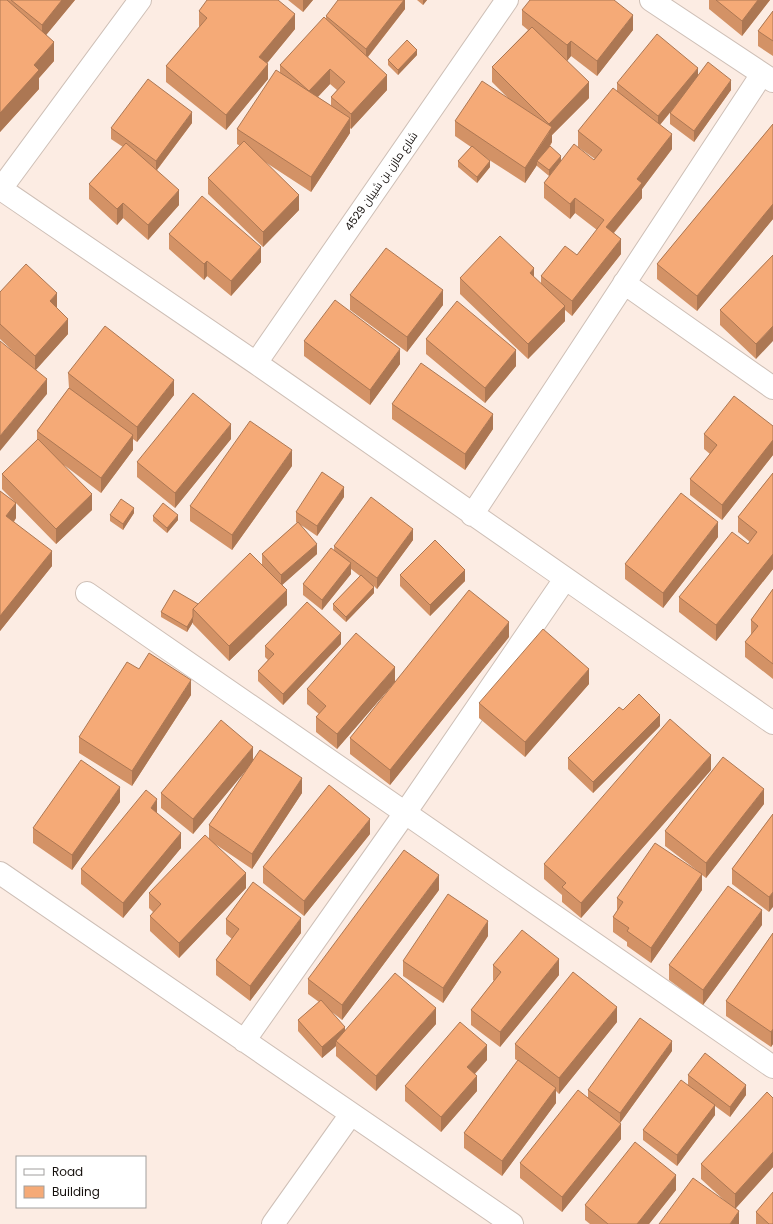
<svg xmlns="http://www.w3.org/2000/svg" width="773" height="1224" font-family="Poppins,Cairo,sans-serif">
	<rect width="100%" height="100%" fill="#fcece3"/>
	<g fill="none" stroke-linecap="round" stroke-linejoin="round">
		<defs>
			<path id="street" d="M651,0L773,81
				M1,189L256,363L773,723
				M0,190L140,0
				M624,283L773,388
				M256,363L507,0
				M472,515L762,74
				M87,593L773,1067
				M0,873L512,1224
				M244,1041L405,813L565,579
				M273,1224L351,1114"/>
		</defs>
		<use href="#street" stroke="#cebfb6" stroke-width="24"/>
		<use href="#street" stroke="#fff" stroke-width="22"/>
	</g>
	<path fill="#d39266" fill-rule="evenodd" d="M0,0H75L46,35L54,61L39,78V89L0,132Z
		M288,0H313L303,12Z
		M405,0V9L368,57L387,90L351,129L350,128V133L311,192L265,162L299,210L263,247L208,194V178L240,146L237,144V129L280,73V65L326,18V16ZM330,84L337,90L331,97V106L318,97Z
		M417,0H427L423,5Z
		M709,0H770L742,36L709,9Z
		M522,10L633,30L597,76L571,56L567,61L589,98L552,135V142L549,148L561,161L594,160L595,159L578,147V131L617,92V83L698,75L731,90L694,142L670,124V113L677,104L660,125L672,149L642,189V198L614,233L621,254L572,316L565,310V321L528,359L460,294V278L534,277L541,284V276L577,255L597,230L575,213L570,219L544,198V183L558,165L549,176L537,166V165L525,183L483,156L490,167L477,183L458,167V161L471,147L455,136V121L508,98L492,82V67L528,30L522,25Z
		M199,11L295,29L267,63L268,79L226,130L166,82V66L200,27L199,26Z
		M773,11V56L758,46V31Z
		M417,55L398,75L388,65V60Z
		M192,123L157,170L179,205L148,240L123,218L117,225L89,199V184L123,147L111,139V128Z
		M773,124V219L697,311L657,279V264Z
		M169,234L261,262L231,296L207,276L204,280L169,249Z
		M773,255L756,359L720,325V310Z
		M0,292L57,308L68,334L35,370L47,394L18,356L0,339Z
		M350,295L443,305L407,352L350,310Z
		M426,339L516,366L485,403L426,354Z
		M304,341L400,364L370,405L304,356Z
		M68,373L174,395L137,442L133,439V450L101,493L64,465L92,510L56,544L16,503V518L14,522L52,566L0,631V491L16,503L2,489V474L37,440V431L69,388Z
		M392,404L493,429L465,470L392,419Z
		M773,426V455L722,520L690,495V479L710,454L704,449V434Z
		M231,439L175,508L137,477V462Z
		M292,466L232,550L190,521V506Z
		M773,473V569L716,641L679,612V597L748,544L750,542L738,532V517Z
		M344,497L317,536L301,525L317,554L282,585L287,605L229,661L193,624V622L187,632L161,617V612L198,604L262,564V554L297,523L296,522V512Z
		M134,513L123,530L110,521V515Z
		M153,516L178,520L167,533L153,521Z
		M718,537L663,608L625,579V564Z
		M413,540L377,589L374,586V593L346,622L333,610V604L360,576L351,569V574L322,610L303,595V584L334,550V546Z
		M400,575L465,581L430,616L400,586Z
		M773,589V679L745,657V642L751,635V620Z
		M509,637L390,785L350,754V738Z
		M341,644L283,705L258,681V671L268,660L265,657V646Z
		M139,669L191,695L132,786L79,753V737Z
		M395,682L337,749L316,732V717L319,714L307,704V689Z
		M589,684L525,757L479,718V703Z
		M660,726L593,793L568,769V758Z
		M253,761L302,793L252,869L215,844L246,888L179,958L150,931V916L153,912L149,908V893L209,839V825L250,765L193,834L161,808V793Z
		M711,770L581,918L562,902V895L544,879V864Z
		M120,802L72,870L33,843V828Z
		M764,804L706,878L702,875V890L651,963L627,946V942L613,932V917L617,911V898L699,872L665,846V831Z
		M157,813L181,848L123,918L81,884V869Z
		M773,814L769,912L732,884V869Z
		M370,834L304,916L263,883V867Z
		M439,890L342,1020L332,1012L345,1030L436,1024L376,1091L336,1056V1046L322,1058L298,1031V1020L319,1002L308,994V979Z
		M226,919L301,933L250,1001L216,975V960L232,939L226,934Z
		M762,925L703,1005L669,980V965Z
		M773,933V1044L771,1047L726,1016V1001Z
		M488,936L443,1003L403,976V961Z
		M493,965L559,975L500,1047L471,1025V1010L494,981L493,980Z
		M617,1022L559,1094L556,1091V1103L502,1176L464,1148V1133L518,1061L515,1059V1044Z
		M672,1051L620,1123L621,1139L562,1212L520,1178V1163L588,1098V1090Z
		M487,1060L475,1074L477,1091L441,1132L405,1101V1086Z
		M688,1075L746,1095L730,1117L715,1106V1115L677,1166L643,1140V1130L688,1085Z
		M701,1164L773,1167L736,1208L739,1224L726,1202L701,1179Z
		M676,1190L649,1224H590L585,1220V1205Z
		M756,1212L773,1224H756Z"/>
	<path fill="#ac7753" d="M62,0H75L42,40V25Z
		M303,0H313L303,12Z
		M404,0H405V9L366,59V49Z
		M423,0H427L423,5Z
		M758,0H770L742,36V21Z
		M295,14V29L259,73V57Z
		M633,15V30L597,76V61Z
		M571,41V56L567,61V45Z
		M54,42V61L39,78V89L0,132V113L34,65Z
		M417,50V55L398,75V70Z
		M268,64V79L226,130V115Z
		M698,68V78L658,127V116Z
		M330,69V84L309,106V91Z
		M387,75V90L351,129V114Z
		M731,80V90L694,142V131Z
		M589,82V98L552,135V142L539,162L537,161V165L525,183V168L549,133V124Z
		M192,112V123L156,171V161Z
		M350,118V133L311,192V177Z
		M672,134V149L642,189V198L606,242V227L637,179Z
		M561,156V161L549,176V170Z
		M490,161V167L477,183V177Z
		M179,190V205L148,240V225Z
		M299,195V210L263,247V232Z
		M575,198V213L570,219V204Z
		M123,203V218L117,225V209Z
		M773,204V219L697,311V296Z
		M621,239V254L572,316V301Z
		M261,247V262L231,296V281Z
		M207,261V276L204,280V264Z
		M534,268V283L530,273Z
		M443,290V305L407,352V337Z
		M57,293V308L50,316V301Z
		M565,306V321L528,359V344Z
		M68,319V334L35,371V356Z
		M773,326V341L756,359V344Z
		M400,349V364L370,405V390Z
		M516,350V366L485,403V388Z
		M47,379V394L0,451V436Z
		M174,380V395L137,442V427Z
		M493,414V429L465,470V454Z
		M231,424V439L175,508V493Z
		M133,435V450L101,493V478Z
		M773,440V455L722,520V505Z
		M292,450V466L232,550V535Z
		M344,487V497L317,536V526Z
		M92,494V510L56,544V529Z
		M16,503V518L6,531V516Z
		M134,508V513L123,530V524Z
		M178,515V520L167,533V528Z
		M718,522V537L663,608V593Z
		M413,529V540L377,589V578Z
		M317,544V554L281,586V575Z
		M52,551V566L0,631V616Z
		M773,554V569L716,641V625Z
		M351,563V574L322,610V600Z
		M465,570V581L430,616V605Z
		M374,587V593L346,622V617Z
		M287,590V605L229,661V646Z
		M193,617V622L187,632V627Z
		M509,622V637L390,785V770Z
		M341,633V644L283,705V694Z
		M395,667V682L337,749V734Z
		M589,669V684L525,757V742Z
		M191,680V695L132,786V771Z
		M660,715V726L593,793V782Z
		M253,747V762L193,834V819Z
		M711,755V770L581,918V903Z
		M302,778V793L252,869V854Z
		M120,787V802L72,870V855Z
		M764,789V804L706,878V863Z
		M157,799V814L151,808Z
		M370,819V834L304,916V901Z
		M181,833V848L123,918V903Z
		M246,873V888L179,958V943Z
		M702,874V890L651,963V948Z
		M439,875V890L342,1020V1005Z
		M773,892V907L769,912V897Z
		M762,910V925L703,1005V990Z
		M301,918V933L250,1001V986Z
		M488,921V936L443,1003V988Z
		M559,959V975L500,1047V1032Z
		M617,1007V1022L559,1094V1078Z
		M436,1008V1024L376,1091V1076Z
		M345,1027V1038L336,1041V1046L322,1058V1047Z
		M773,1029V1044L771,1047V1032Z
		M672,1041V1051L620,1123V1113Z
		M487,1045V1060L467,1082V1067Z
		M477,1076V1091L441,1132V1117Z
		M746,1085V1095L730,1117V1107Z
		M556,1088V1103L502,1176V1161Z
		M715,1105V1115L677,1166V1155Z
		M621,1124V1139L562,1212V1197Z
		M773,1152V1167L735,1209V1194Z
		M676,1175V1190L649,1224H637Z
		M739,1211V1224H730Z"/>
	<path fill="#f5aa77" stroke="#ac7753" d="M0,0H7L54,42L34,65L39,70L0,113Z
		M11,0H62L42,25Z
		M207,0H278L295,14L259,57L268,64L226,115L166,66L207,18L199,11Z
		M338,0H404L366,49L326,16Z
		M530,0H614L633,15L597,61L571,41L567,45L522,10Z
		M716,0H758L742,21Z
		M773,11V41L758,31Z
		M324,17L387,75L351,114L331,97L345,82L330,69L309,91L280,65Z
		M532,27L589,82L549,124L492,67Z
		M657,34L698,68L658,116L617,83Z
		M407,40L417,50L398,70L388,60Z
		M708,62L731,80L694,131L670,113Z
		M276,70L350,118L311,177L237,129Z
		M148,79L192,112L156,161L111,128Z
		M482,81L552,127L525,168L455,121Z
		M613,88L672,134L637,179L642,183L606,227L621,239L572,301L541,276L565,246L577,255L604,220L575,198L570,204L544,183L574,144L594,160L602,150L578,131Z
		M773,124V204L697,296L657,264Z
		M244,141L299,195L263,232L208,178Z
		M126,143L179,190L148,225L123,203L117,209L89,184Z
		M472,146L490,161L477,177L458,161Z
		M550,146L561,156L549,170L537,161Z
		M202,196L261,247L231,281L207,261L204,264L169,234Z
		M500,236L534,268L530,273L565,306L528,344L460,278Z
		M386,248L443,290L407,337L350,295Z
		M773,255V326L756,344L720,310Z
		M26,264L57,293L50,301L68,319L35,356L0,324V292Z
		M335,300L400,349L370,390L304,341Z
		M457,301L516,350L485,388L426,339Z
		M105,326L174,380L137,427L68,373Z
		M0,341L47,379L0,436Z
		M421,363L493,414L465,454L392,404Z
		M69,388L133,435L101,478L37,431Z
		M193,393L231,424L175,493L137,462Z
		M734,396L773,426V440L722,505L690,479L717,445L704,434Z
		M250,421L292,450L232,535L190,506Z
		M38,439L92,494L56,529L2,474Z
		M322,472L344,487L317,526L296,512Z
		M773,473V554L716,625L679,597L732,532L748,544L757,532L738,517Z
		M0,491L16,503L6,516L52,551L0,616Z
		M681,493L718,522L663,593L625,564Z
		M371,497L413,529L377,578L334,546Z
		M121,499L134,508L123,524L110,515Z
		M163,503L178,515L167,528L153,516Z
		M298,522L317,544L281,575L262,554Z
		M435,540L465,570L430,605L400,575Z
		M331,548L351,563L322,600L303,584Z
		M250,553L287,590L229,646L193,609Z
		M361,575L374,587L346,617L333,604Z
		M773,589V664L745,642L758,626L751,620Z
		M174,590L198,604L193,609V617L187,627L161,612Z
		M469,590L509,622L390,770L350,738Z
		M307,602L341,633L283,694L258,671L274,654L265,646Z
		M543,629L589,669L525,742L479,703Z
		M356,633L395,667L337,734L316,717L326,706L307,689Z
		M149,653L191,680L132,771L79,737L127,662L139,669Z
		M639,694L660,715L593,782L568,758L619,707L623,710Z
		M670,719L711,755L581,903L562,887L566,883L544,864Z
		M221,720L253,747L193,819L161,793Z
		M260,750L302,778L252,854L209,825Z
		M723,757L764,789L706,863L665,831Z
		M81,760L120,787L72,855L33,828Z
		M329,785L370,819L304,901L263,867Z
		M146,790L157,799L151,808L181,833L123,903L81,869Z
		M773,814V892L769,897L732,869Z
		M205,835L246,873L179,943L150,916L161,904L149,893Z
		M655,843L702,874L651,948L627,931L629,928L613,917L623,902L617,898Z
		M404,850L439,875L342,1005L308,979Z
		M253,882L301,918L250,986L216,960L239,929L226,919Z
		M728,886L762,910L703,990L669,965Z
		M448,894L488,921L443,988L403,961Z
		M522,930L559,959L500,1032L471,1010L501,972L493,965Z
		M773,933V1029L771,1032L726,1001Z
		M573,972L617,1007L559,1078L515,1044Z
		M395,973L436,1008L376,1076L336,1041Z
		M321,1000L345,1027L322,1047L298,1020Z
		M640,1018L672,1041L620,1113L588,1090Z
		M460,1022L487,1045L467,1067L477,1076L441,1117L405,1086Z
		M705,1053L746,1085L730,1107L688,1075Z
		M518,1060L556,1088L502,1161L464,1133Z
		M681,1080L715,1105L677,1155L643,1130Z
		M578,1090L621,1124L562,1197L520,1163Z
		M767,1092L773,1098V1152L735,1194L701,1164Z
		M635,1142L676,1175L637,1224H608L585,1205Z
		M693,1178L739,1211L730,1224H659Z
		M773,1192V1224H769L756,1212Z"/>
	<g text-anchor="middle" stroke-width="4" stroke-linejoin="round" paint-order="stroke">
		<g font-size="11" fill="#15100d" stroke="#fff">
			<text transform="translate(381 181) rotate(-55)" y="4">شارع مازن بن شيبان 4529</text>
		</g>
	</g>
	<rect x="16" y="1156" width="130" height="52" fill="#ffffff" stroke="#a19f9e"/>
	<rect x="24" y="1169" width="20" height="6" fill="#ffffff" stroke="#a19f9e"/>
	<text x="52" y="1176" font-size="12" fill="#15100d">Road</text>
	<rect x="24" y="1186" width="20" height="12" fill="#f5aa77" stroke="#a19f9e"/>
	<text x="52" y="1196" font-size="12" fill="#15100d">Building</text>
</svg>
